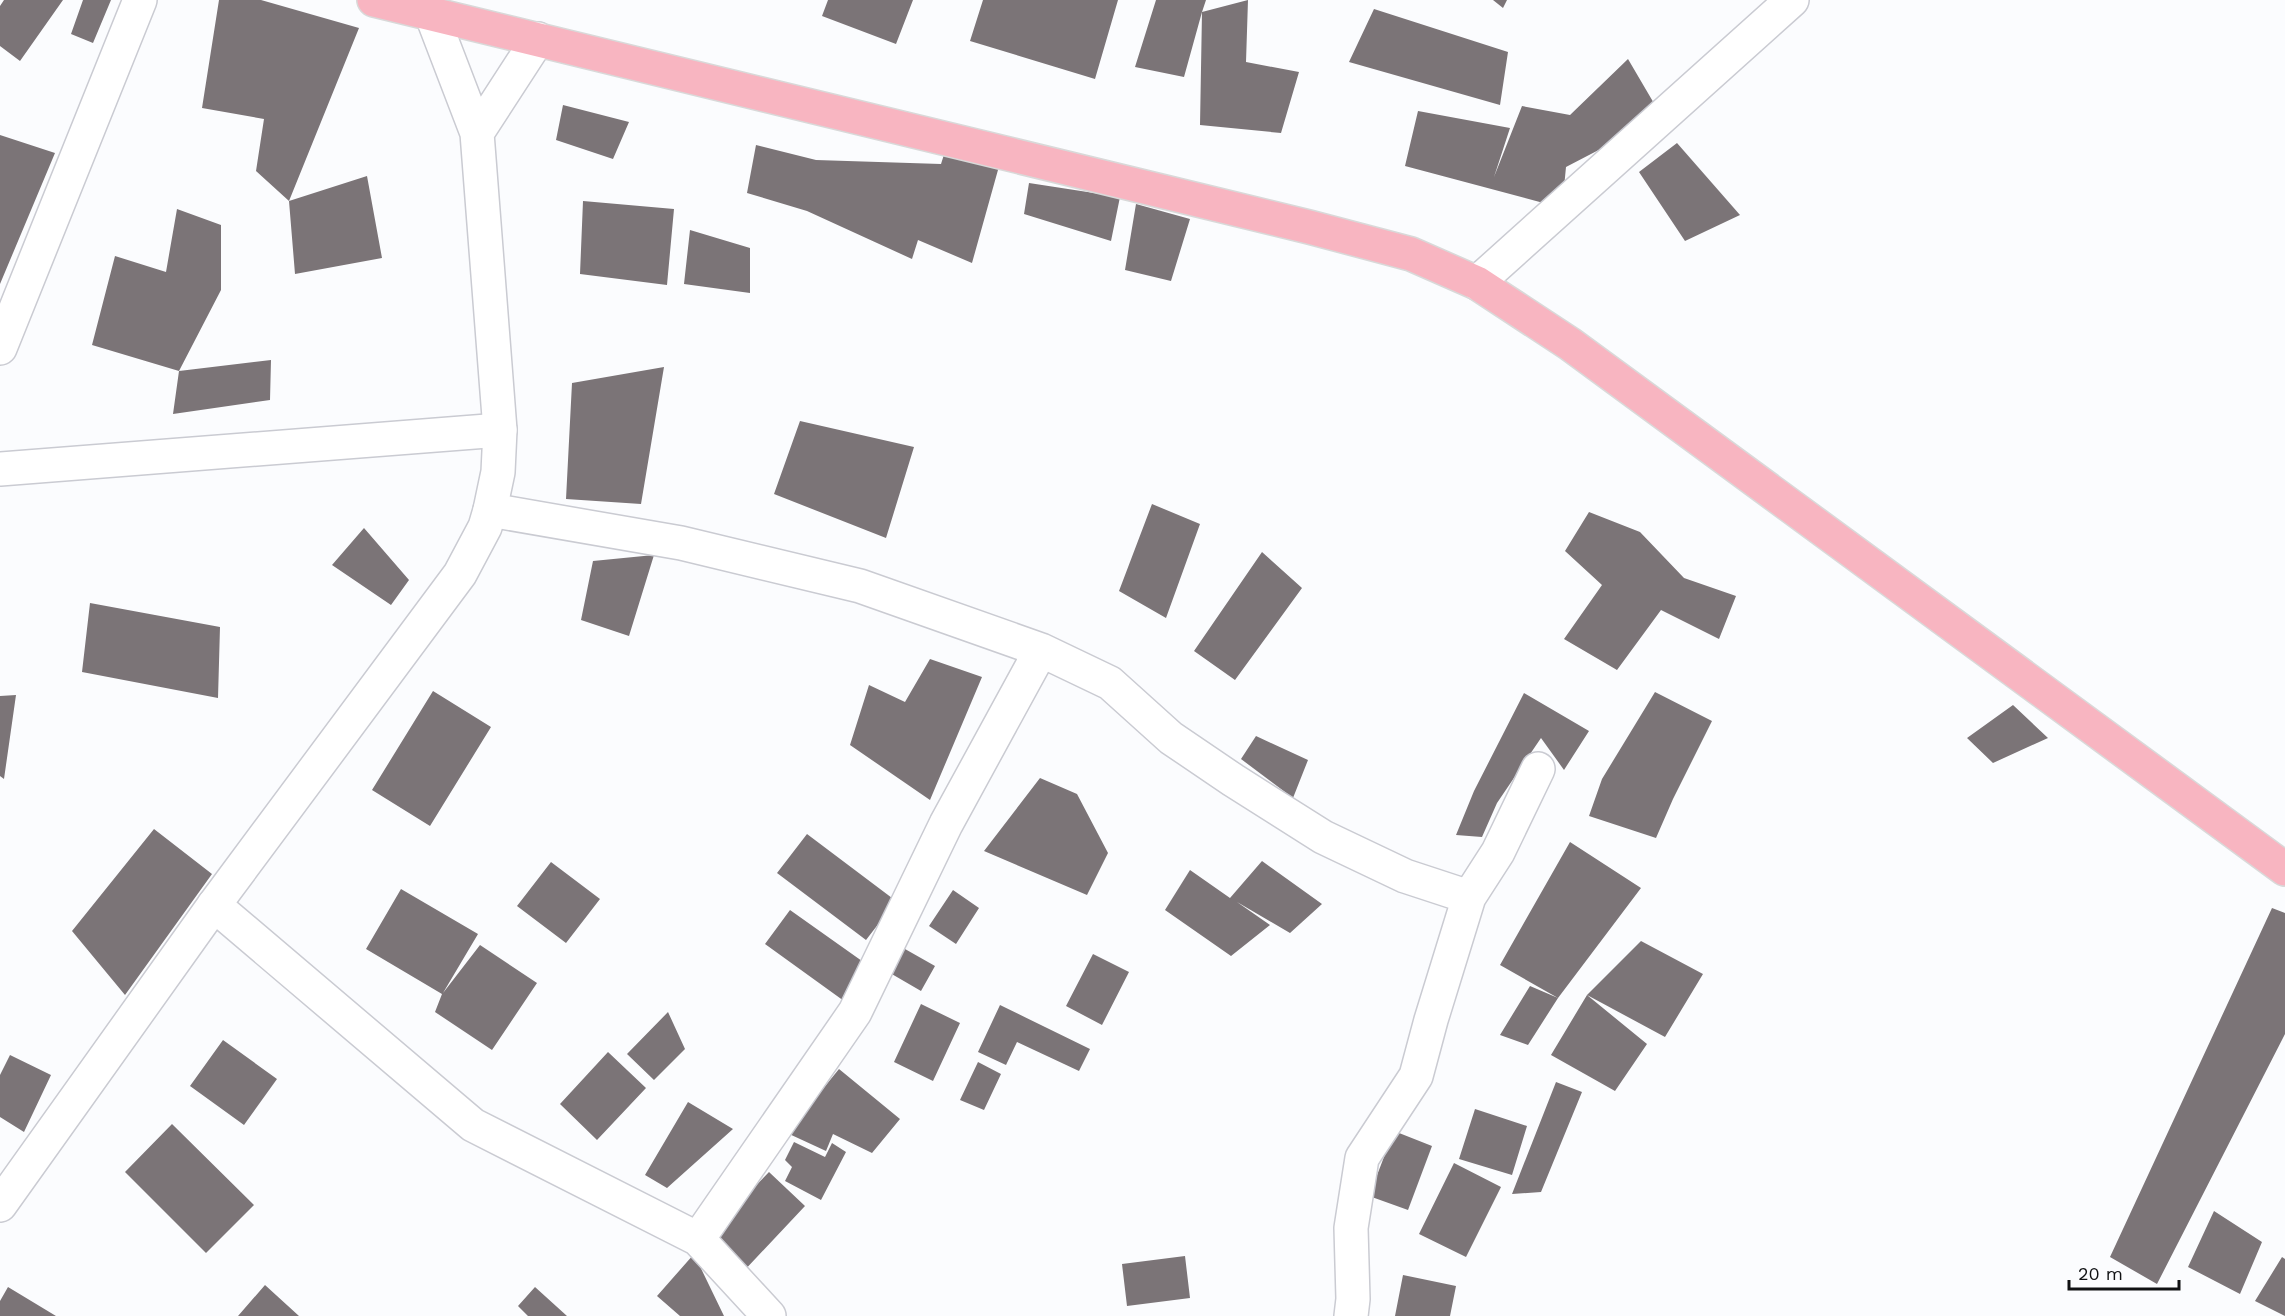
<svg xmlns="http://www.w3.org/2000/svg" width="2285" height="1316" font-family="'Work Sans',sans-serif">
	<rect width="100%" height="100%" fill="#fbfcfe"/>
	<path fill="#7b7477" d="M4,0H63L20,61L0,46V6Z
		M83,0H111L93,43L71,34Z
		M219,0H261L359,28L289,201L256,171L264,119L202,108Z
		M828,0H913L896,44L822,16Z
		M983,0H1118L1095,79L970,41Z
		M1156,0H1206L1202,12L1248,0L1246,62L1299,72L1281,133L1200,125L1202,12L1184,77L1135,67Z
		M1493,0H1507L1503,8Z
		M1374,9L1508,52L1500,105L1349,62Z
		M1628,59L1662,117L1566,167L1562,208L1405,166L1418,111L1510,128L1494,177L1522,106L1570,115Z
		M563,105L629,122L613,159L556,140Z
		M0,135L55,153L0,284Z
		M949,139L1003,152L972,263L918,240L912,259L807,211L747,193L756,145L816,160L941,164Z
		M1677,143L1740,215L1685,241L1639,172Z
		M367,176L382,258L295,274L289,201Z
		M1029,183L1120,197L1111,241L1024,214Z
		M583,201L674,209L667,285L580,274Z
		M1136,204L1190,219L1171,281L1125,270Z
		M177,209L221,225V290L179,371L271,360L270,400L173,414L179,371L92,345L115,256L166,272Z
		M690,230L750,248V293L684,284Z
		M664,367L641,504L566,499L572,383Z
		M800,421L914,447L886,538L774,494Z
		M1152,504L1200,524L1166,618L1119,591Z
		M1589,512L1640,532L1684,578L1736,596L1719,639L1661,610L1617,670L1564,639L1602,585L1565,551Z
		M364,528L409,580L391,605L332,565Z
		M1262,552L1302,588L1235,680L1194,651Z
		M654,555L629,636L581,620L593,561Z
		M90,603L220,627L218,698L82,672Z
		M930,659L982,677L930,800L850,745L869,685L905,702Z
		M433,691L491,727L430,826L372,790Z
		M1655,692L1712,721L1673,799L1656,838L1589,816L1602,779Z
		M1524,693L1589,731L1564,770L1541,738L1497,803L1482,837L1456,835L1474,791Z
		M16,695L4,779L0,776V696Z
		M2013,705L2048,738L1993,763L1967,738Z
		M1256,736L1308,760L1293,798L1241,759Z
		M1040,778L1077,794L1108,853L1087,895L984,851Z
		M154,829L212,874L125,995L72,931Z
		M807,834L896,901L866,940L777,873Z
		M1570,842L1641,888L1558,998L1500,965Z
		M1262,861L1322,904L1290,933L1237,902L1270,925L1231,956L1165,910L1190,870L1230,898Z
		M551,862L600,899L566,943L517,906Z
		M401,889L478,934L443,993L480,945L537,983L492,1050L435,1012L442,994L366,949Z
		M953,890L979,908L956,944L929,926Z
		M2272,908L2285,913V1034L2157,1284L2110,1257Z
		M790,910L869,966L844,1001L765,944Z
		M1641,941L1703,974L1665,1037L1587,995Z
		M905,949L935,966L921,991L890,973Z
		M1093,954L1129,972L1102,1025L1066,1006Z
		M1530,986L1558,998L1528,1045L1500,1035Z
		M1587,995L1647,1044L1615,1091L1551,1055Z
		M921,1004L960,1023L933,1081L894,1062Z
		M1000,1005L1090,1049L1079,1071L1017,1042L1006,1065L978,1052Z
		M668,1012L685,1049L654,1080L627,1054Z
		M223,1040L277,1079L244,1125L190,1086Z
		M608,1052L646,1088L597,1140L560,1104Z
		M10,1055L51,1075L24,1132L0,1117V1075Z
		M978,1062L1001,1074L984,1110L960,1100Z
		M839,1069L900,1119L872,1153L833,1134L826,1151L787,1133Z
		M1556,1082L1582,1092L1541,1192L1512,1194Z
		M688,1102L733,1129L667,1188L645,1175Z
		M1475,1109L1527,1126L1512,1175L1459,1159Z
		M172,1124L254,1205L206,1253L125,1172Z
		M1394,1131L1432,1146L1408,1210L1369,1196Z
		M794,1142L825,1157L832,1143L846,1152L821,1200L785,1181L792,1167L785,1160Z
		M1454,1163L1501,1187L1466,1257L1419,1234Z
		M769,1172L805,1206L741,1274L704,1239Z
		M2214,1211L2262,1242L2240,1294L2188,1267Z
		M694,1254L724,1316H680L657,1296Z
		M1185,1256L1190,1298L1127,1306L1122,1264Z
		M2282,1257L2285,1259V1316L2255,1301Z
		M1403,1275L1456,1286L1450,1316H1395Z
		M265,1285L299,1316H238Z
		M8,1287L56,1316H0V1301Z
		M535,1287L567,1316H528L518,1306Z"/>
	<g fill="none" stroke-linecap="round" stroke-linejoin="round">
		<defs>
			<path id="street" d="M1477,283L1792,0
				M0,348L140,0
				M0,469L500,430
				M490,510L681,543L860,586L1041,650L1110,683L1171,738L1233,780L1323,837L1405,876L1469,897
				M214,905L473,1125L698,1239L769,1316
				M698,1239L855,1012L946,824L1041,650
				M1351,1316L1353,1299L1351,1228L1362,1158L1416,1076L1431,1020L1469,897L1498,852L1538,769"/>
			<path id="secondary" d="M477,133L538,39
				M0,1205L214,905L460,574L485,527L490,510L498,472L500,430L477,133L431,13"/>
			<path id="primary" d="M374,0L1309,227L1411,254L1477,283L1570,344L2285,869"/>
		</defs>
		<use href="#street" stroke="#cacbd2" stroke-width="36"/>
		<use href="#secondary" stroke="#cacbd2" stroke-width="36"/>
		<use href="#primary" stroke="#d9d9d9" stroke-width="36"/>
		<use href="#street" stroke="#fff" stroke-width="33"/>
		<use href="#secondary" stroke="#fff" stroke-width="33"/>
		<use href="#primary" stroke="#f8b5c1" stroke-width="33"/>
	</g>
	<path d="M2069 1280v9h110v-9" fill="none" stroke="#101113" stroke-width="3"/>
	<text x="2078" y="1280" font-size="18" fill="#101113" stroke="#fbfcfe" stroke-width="4.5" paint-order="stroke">20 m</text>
</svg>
